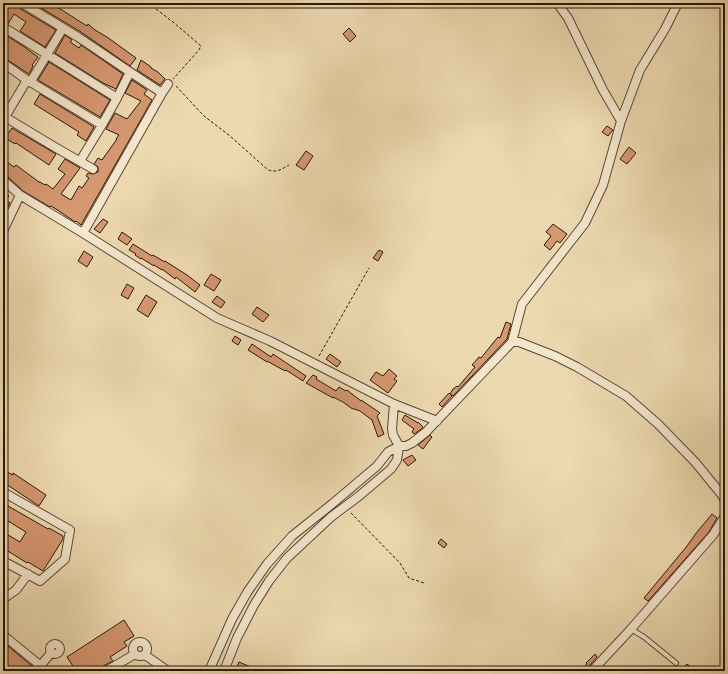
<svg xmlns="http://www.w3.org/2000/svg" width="728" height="674" font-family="'EB Garamond',serif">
	<rect width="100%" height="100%" fill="#edd9b0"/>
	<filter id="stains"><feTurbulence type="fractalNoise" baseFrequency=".005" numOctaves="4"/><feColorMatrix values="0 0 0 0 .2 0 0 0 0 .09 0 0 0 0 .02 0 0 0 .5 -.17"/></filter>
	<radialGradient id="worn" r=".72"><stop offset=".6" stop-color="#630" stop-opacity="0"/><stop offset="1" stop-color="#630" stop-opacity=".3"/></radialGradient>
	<path fill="#d69871" stroke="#291807" d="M3,3H17L19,8L56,30L45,47L20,31L26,22L14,14L8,24L3,21V14L6,9L3,7Z
		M33,3H50L54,6V5L87,26L88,24L95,30L107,37L136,58L130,66L81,32Z
		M349,28L356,36L350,42L343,34Z
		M65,35L72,40L70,42L79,48L81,45L123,74L116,89L103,83L55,53Z
		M7,36L23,46L38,57L32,65L33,66L29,74L6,59L3,58V42Z
		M141,60L151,67V68L158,72L165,79L160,85L137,70Z
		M49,62L110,100L100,117L38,80Z
		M132,80L147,90L144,94L152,100L81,225L76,221L75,222L59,211L51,206L50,207L23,191L7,176L3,175V159L14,167L16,165L39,182H40L45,185L46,184L53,189L65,174L58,169L65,159L80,168L61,194L71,200L79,186L82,188L89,178L86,176L88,173L93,174L98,172V167L94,164L98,158L102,160L117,139H116L119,135L106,129L115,113L127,119L141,101L125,93Z
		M40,94L94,127L86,141L77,135L79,132L34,104Z
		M607,126L613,130L608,136L602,132Z
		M12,128L56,154L49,165L16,143L15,144L5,138Z
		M629,147L636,153L627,164L620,159Z
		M306,151L313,156L304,170L296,165Z
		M3,191L9,196L6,200L10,203L8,207L3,205Z
		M103,219L108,222L100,233L94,229Z
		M553,224L567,234L560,243L557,241L550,250L544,245L551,236L546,232Z
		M122,232L132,239L127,245L118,239Z
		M133,244L152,256L153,255L165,262V261L187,275L200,285L195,292L176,277L175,279L162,269V270L154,265V266L141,258V259L135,255L136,254L129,250Z
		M379,250L383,252L378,261L373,258Z
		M84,251L93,257L87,267L78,261Z
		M211,274L221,280L214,291L204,285Z
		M127,284L134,288L128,299L121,295Z
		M146,295L157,302L148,317L137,310Z
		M217,296L225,302L221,308L212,302Z
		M257,307L269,315L263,322L252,314Z
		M506,322L511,324L507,339L453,396L450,394L453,389L457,386L458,387L475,367L472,365L479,357L481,358L498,337L500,338Z
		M235,336L241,340L238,345L232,341Z
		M252,344L271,357L273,354L306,376L303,381L286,370L285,371L267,361V362L248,350Z
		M330,354L341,362L337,367L326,359Z
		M389,369L397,376L394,379L397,381L388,393L370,380L376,372L383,376Z
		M313,375L317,377L316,379L336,391L339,387L346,391L347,390L361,401V400L370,406L380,413L377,416L384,434L378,437L372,420L360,411L351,408L343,402L333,397V398L306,383Z
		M449,393L452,396L442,407L439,404Z
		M405,415L418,423V422L423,427V428L414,434L412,432L414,429L402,420Z
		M430,435L432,437L423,449L418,445Z
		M412,455L416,460L408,466L403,460Z
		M3,470L13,475V473L46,495L39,506L3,482Z
		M3,503L48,529L49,528L63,536V539L43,571L28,562L27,563L3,548V532L20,542L26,532L3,518Z
		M712,514L717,518L709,532L648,601L644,598L687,546L697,532Z
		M441,539L447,544L444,548L438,543Z
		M124,620L134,636L124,642L127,646L110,657L113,661L103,666L100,671H98L95,666L88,671H76L67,657Z
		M3,642L32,666L28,671H11L3,665Z
		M595,654L597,657L588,667L587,671H580L587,664L586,663Z
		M239,662L260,671H235Z
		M687,664L696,671H681Z"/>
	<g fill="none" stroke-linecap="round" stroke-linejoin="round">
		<defs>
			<path id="lane" d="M631,629L644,637L676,663"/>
			<path id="street" d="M557,3L568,18L603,90L621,121
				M3,27L117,98L130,72L78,37L22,3
				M3,63L27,80L102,125L117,98
				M130,72L162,93
				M27,80L5,117L53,146L93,169
				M31,81L63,28
				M80,161L102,125
				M3,180L20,195L3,231
				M20,195L83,233L217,318L270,341L394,404L437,421
				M3,210L10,216
				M83,233L162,93L168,84
				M512,342H519L555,356L577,367L626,396L658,424L695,462L722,495L725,501
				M3,492L70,530L65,559L40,581L3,561
				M3,599L16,590L28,574
				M3,635L47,671
				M133 649a7 7 0 1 1 14 0a7 7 0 1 1-14 0Z
				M50 649a5 5 0 1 1 10 0a5 5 0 1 1-10 0Z
				M145,655L168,671
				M36,671L51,653
				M106,671L135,654
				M209,671L232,619L248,591L267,564L292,536L332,504L377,466L388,452L399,446H406L412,443L426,432L512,342L522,304L585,223L603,185L621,121L640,70L665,29L678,3
				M224,671L237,638L254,605L269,581L287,558L331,517L359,496L391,469L397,460L399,446L393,435L392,429L394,404
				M592,671L631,629L713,535L725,516"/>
		</defs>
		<use href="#lane" stroke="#5a4831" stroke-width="6"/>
		<use href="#street" stroke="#5a4831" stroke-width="10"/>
		<path stroke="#291807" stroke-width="1" stroke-dasharray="3 2" stroke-linecap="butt" d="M148,3L173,22L201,46L199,50L173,79
			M176,86L204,116L230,136L267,169C275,174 282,169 289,165
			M319,356L369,268
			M351,513L400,563L409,578L424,583"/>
		<use href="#lane" stroke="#f3e6cc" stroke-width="4"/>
		<use href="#street" stroke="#f3e6cc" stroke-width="8"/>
	</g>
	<rect width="728" height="674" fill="none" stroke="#edd9b0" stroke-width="16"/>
	<rect x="4" y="4" width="720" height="666" fill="none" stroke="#291807" stroke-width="2"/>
	<rect x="8" y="8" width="712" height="658" fill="none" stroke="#291807"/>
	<rect width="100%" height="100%" filter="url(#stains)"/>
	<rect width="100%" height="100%" fill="url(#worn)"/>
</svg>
